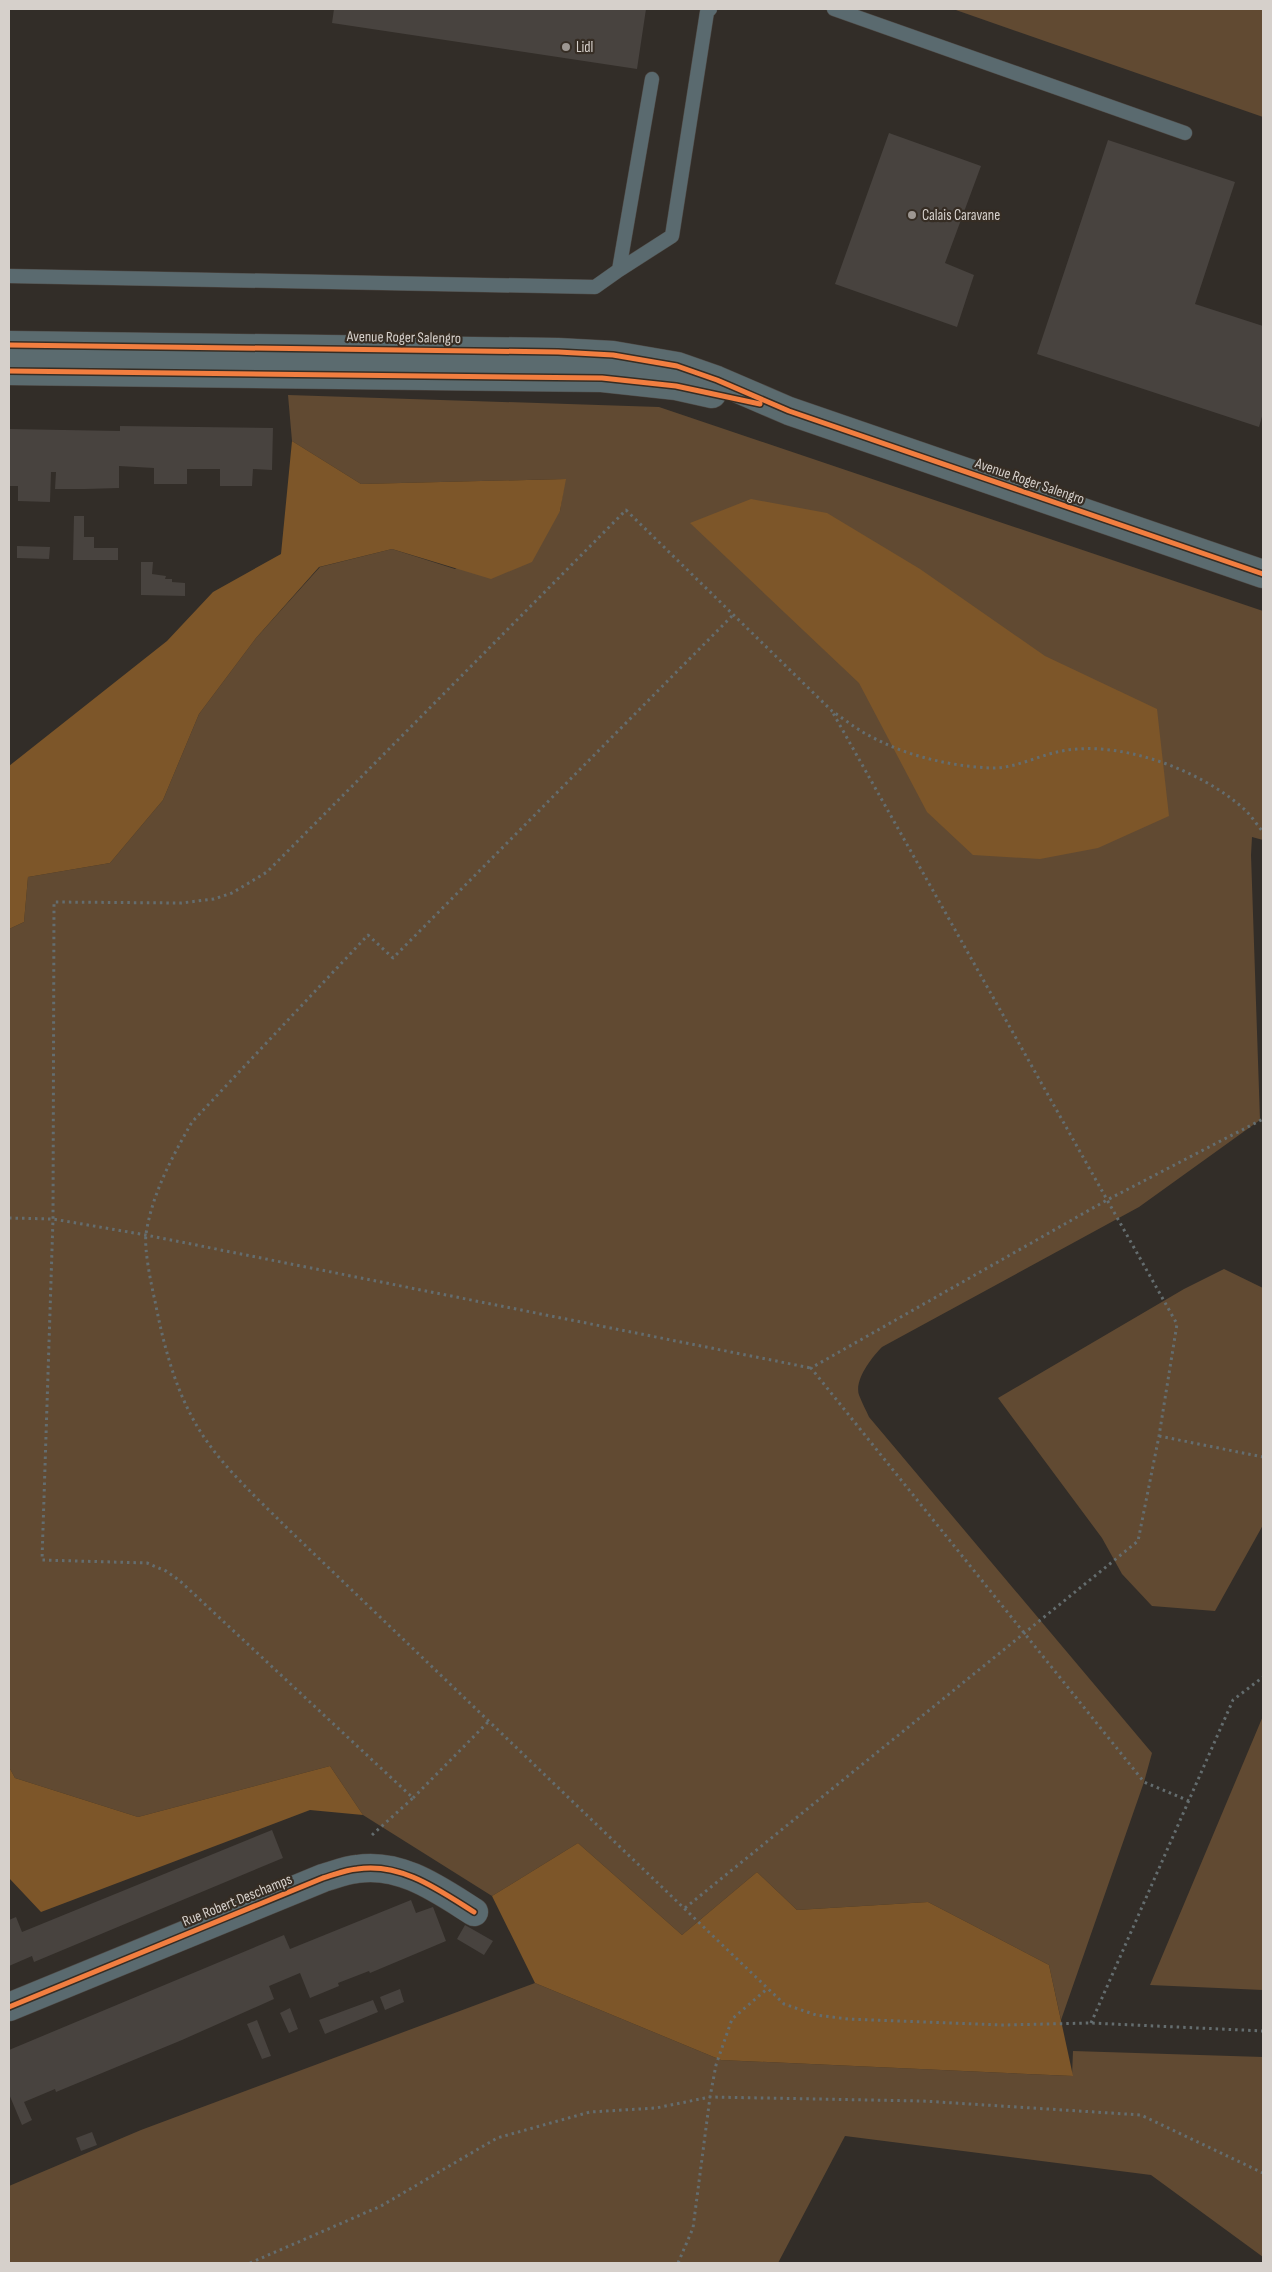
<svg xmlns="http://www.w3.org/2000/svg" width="1272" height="2272" font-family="'Sofia Sans Condensed',sans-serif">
	<rect width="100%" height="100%" fill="#322d28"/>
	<path fill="#614a32" d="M953,9H1263V117Z
		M288,395L659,407L1263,611V840L1252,837L1251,855L1260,1120L1139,1207L882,1347C872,1357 854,1380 859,1395C862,1403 866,1410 869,1417L1152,1753L1144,1782L1061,2020L1049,1965L928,1902L797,1910L757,1872L682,1935L578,1843L492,1896L363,1815L330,1766L138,1817L15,1778L9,1767V929L24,922L28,877L110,863L163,800L199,714L256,638L320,567L392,549L455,569L560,511L565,479L361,484L292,441Z
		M1224,1269L1263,1288V1525L1215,1611L1152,1606L1122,1574L1102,1538L998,1398L1184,1289Z
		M1263,1716V1990L1150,1985Z
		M535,1983L721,2060L1072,2076L1073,2051L1263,2057V2257L1151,2175L845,2136L778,2263H9V2186L141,2130Z"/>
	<path fill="#7d5629" d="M292,441L361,484L566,479L560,511L532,562L491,579L392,549L319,567L256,638L199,714L163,800L110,863L28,877L24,922L9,929V766L167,641L213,592L281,554Z
		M751,499L827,513L920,569L1045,656L1157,709L1169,816L1098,848L1040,859L973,855L927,812L859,683L690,523Z
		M330,1766L363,1815L310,1810L41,1912L9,1878V1767L15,1778L138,1817Z
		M578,1843L682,1935L757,1872L797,1910L928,1902L1049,1965L1073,2076L721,2060L535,1983L492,1896Z"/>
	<path fill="#48433f" d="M334,9H646L637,69L332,23Z
		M889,133L981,166L945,263L974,275L957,327L835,284Z
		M1108,140L1235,182L1195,304L1263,326V413L1259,427L1037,354Z
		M120,426L273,428L272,470L253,469L252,486H220V469H187V484H154V468L119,466V488L85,489H55L56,472H51L50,502L18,501V486H9V429L120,431Z
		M74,516H84V537H94V548H118V560H73Z
		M17,546L50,547L49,559L17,558Z
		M141,562H153L152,574L166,576L165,579H172V582L185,583V596L141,595Z
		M272,1830L283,1858L34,1962L32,1956L9,1966V1920L16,1917L22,1932Z
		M411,1900L416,1913L433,1907L446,1941L370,1973L369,1971L338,1983L339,1986L310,1998L300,1973L269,1986L274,1999L182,2040L56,2092L55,2089L24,2102L32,2120L22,2125L9,2094V2050L284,1935L290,1949Z
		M465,1925L493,1941L484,1955L457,1939Z
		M400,1989L404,2002L385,2010L380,1997Z
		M373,2000L378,2012L325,2034L319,2020Z
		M290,2008L298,2029L289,2033L280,2013Z
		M257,2020L271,2056L262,2059L247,2024Z
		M92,2132L97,2145L81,2151L76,2138Z"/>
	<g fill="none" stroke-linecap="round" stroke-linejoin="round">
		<defs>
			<path id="service" d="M834,9L1185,133
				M619,270L672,236L707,12L710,9
				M9,276L595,287L619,270L652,79"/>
			<path id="minor" d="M9,2007L323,1878C334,1875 345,1870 357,1869C401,1862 439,1890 474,1912"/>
			<path id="secondary" d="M9,345L558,352L613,355L677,366L717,380L789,411L1263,574
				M9,371L602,378L676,386L712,394"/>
		</defs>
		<use href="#service" stroke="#4f4a46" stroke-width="15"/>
		<use href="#minor" stroke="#4f4a46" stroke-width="29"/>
		<use href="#secondary" stroke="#4f4a46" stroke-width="29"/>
		<path stroke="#646d6f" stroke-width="3" stroke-dasharray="2.5 4" stroke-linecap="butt" d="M732,616L393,958L368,935L192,1122C172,1157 152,1194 146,1234C144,1249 151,1284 155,1301C163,1342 173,1382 193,1419C215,1460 252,1493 284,1525L784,2004L816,2015L848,2019L1003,2025L1091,2023L1263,2031
			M9,1218L53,1219L146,1235L811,1368
			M1159,1436L1263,1457
			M413,1798L489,1721
			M1189,1801L1144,1782L811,1368L1107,1200L1263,1119
			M372,1835L413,1798L180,1581L166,1571L147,1563L42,1560L53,1219L54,902L181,903L214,899L232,893L267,872L626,510L832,711C844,719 856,729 870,736C906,756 950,766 990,768C1013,769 1035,757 1057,752C1115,738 1200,769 1244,809C1251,815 1257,825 1263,832
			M685,1908L1138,1541L1159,1436L1177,1324L833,713
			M1091,2023L1233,1700L1263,1677
			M250,2263L381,2206L497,2138L590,2112L656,2108L710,2097L716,2065L732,2019L767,1989
			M678,2263L693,2228L710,2097L923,2101L1141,2115L1263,2173"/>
		<use href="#service" stroke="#5a6a6f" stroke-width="14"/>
		<use href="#minor" stroke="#5a6a6f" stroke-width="28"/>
		<use href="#secondary" stroke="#5b6b6f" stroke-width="28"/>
		<defs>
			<path id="cycleway" d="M9,345L558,352L613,355L677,366L717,380L789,411L1263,574
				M9,371L602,378L676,386L760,404
				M9,2007L323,1878C334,1875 345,1870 357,1869C401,1862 439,1890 474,1912"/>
		</defs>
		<use href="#cycleway" stroke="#362d24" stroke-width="8"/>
		<use href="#cycleway" stroke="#f27e40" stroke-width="5"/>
	</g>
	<g fill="#9d9792" stroke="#362d24" stroke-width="2">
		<circle cx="566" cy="47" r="5"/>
		<circle cx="912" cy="215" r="5"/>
	</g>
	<g text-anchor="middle" stroke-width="4.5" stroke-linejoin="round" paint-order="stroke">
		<g font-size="15" fill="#d6d0cb" stroke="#362d24" text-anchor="start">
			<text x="576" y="52">Lidl</text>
			<text x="922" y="220">Calais Caravane</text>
		</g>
		<g font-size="15" fill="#d6d0cb" stroke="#362d24">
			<text transform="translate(404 337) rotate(1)" y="5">Avenue Roger Salengro</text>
			<text transform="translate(1030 481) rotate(19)" y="5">Avenue Roger Salengro</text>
			<text transform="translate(237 1900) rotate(-22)" y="5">Rue Robert Deschamps</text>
		</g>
	</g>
	<rect width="1272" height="2272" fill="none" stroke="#d6d0cb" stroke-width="20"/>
</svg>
